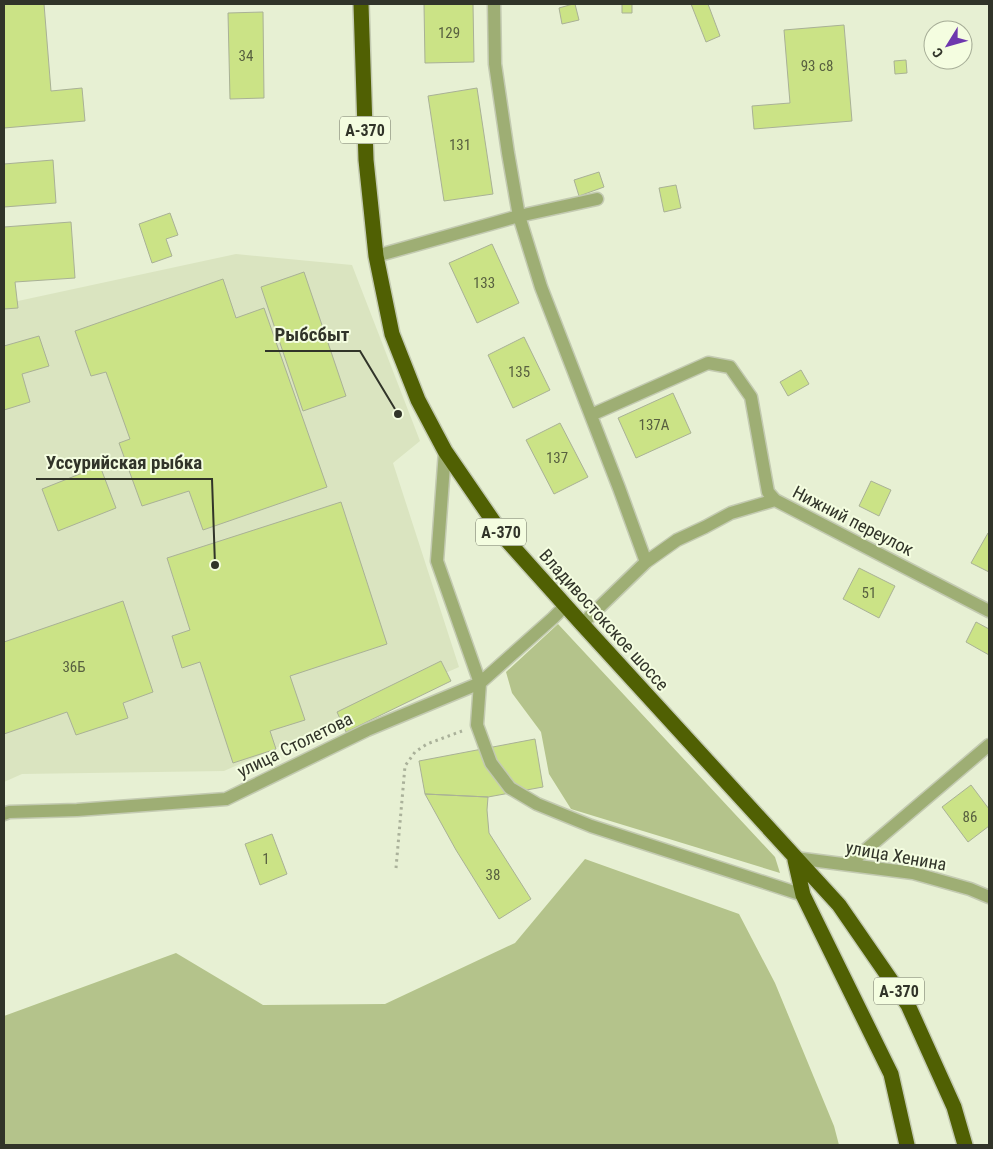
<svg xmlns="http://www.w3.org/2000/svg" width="993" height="1149" font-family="'Roboto Condensed',sans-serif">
	<rect width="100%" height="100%" fill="#e7f0d3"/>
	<path fill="#dae4c0" d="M236,254L352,265L420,441L393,463L459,667L224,771L22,774L4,782V304Z"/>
	<path fill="#b4c38b" d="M558,624L775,857L780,873L571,809L549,774L541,732L512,693L506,672Z
		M585,859L739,914L775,983L834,1126L839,1145H4V1016L176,953L263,1005L385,1004L515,943Z"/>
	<path fill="#cbe386" stroke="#a9b196" d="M4,4H44L51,91L82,88L85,121L4,128Z
		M424,4H473L474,62L425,63Z
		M573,4H575L579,20L562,24L559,8Z
		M622,4H632V13H622Z
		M691,4H708L720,36L706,42Z
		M263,12L264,98L230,99L228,13Z
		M844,25L852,121L754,129L752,106L790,103L784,30Z
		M906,60L907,73L895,74L894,61Z
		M477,88L493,194L444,201L428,96Z
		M53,160L56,203L4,207V164Z
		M599,172L604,187L579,196L574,180Z
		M676,185L681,208L664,212L659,188Z
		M170,213L178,235L166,239L172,256L152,263L139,224Z
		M71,222L75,278L15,282L18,308L4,309V227Z
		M492,244L519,303L477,323L449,263Z
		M304,272L346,396L303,411L261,287Z
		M223,279L236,318L264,308L327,487L203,530L189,491L142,506L119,443L130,439L106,372L91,376L75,331Z
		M39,336L49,366L22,374L30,402L4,410V346Z
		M524,337L550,390L513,408L488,355Z
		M801,370L809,384L788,396L780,382Z
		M673,393L691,433L636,458L618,418Z
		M560,423L588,477L554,494L526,440Z
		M100,466L116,508L58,531L42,489Z
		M871,481L891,490L879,516L859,506Z
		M341,502L387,644L290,676L305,720L270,731L276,749L233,763L200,662L182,668L172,636L190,630L167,558Z
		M988,533H989V572L971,563Z
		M859,568L895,586L879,618L843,599Z
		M123,601L153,692L123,703L128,718L76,735L67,712L4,734V642Z
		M976,622L989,629V655L966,642Z
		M441,661L451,681L346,732L337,712Z
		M535,739L543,787L488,797L425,794L419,761Z
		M971,785L989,809V826L968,842L942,807Z
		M425,794L488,797L487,810L489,833L531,899L499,919L456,850Z
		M272,834L287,874L260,885L245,844Z"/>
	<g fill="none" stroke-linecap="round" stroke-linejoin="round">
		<defs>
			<path id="minor" d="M494,4L495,64L508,153L519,216L541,287L619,488L646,562
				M376,256L519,216L597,199
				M591,415L708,363L730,367L751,397L768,492L775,500L989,611
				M445,451L437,561L480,683L477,725L491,763L510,788L537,804L591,826L803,895
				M582,624L646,562L677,540L705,527L731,513L775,500
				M4,814L9,812L77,810L226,799L367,730L480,683L553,618L565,606
				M795,858L913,873L970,889L989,897
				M849,864L989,745"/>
			<path id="highway" d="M361,4L366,160L376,256L392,334L418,400L445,451L504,537L582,624L839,905L908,1005L954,1107L965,1145
				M795,860L803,895L891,1074L907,1145"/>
		</defs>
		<use href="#minor" stroke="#c3cab1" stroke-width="15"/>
		<use href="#highway" stroke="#c3cab1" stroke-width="18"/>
		<path stroke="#aab19a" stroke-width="3" stroke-dasharray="2.5 4" stroke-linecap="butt" d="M396,868L405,766L415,752L427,744L462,731"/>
		<use href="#minor" stroke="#9eae74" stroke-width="12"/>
		<use href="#highway" stroke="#506003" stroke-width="15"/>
	</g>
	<g text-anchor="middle" stroke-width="4" stroke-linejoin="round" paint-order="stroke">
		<g font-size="15" fill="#586040">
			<text x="449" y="38">129</text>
			<text x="246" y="61">34</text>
			<text x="817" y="71">93 с8</text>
			<text x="460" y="150">131</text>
			<text x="484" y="288">133</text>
			<text x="519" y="377">135</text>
			<text x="654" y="430">137А</text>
			<text x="557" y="463">137</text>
			<text x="869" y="598">51</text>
			<text x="74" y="672">36Б</text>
			<text x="970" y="822">86</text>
			<text x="266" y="864">1</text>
			<text x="493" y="880">38</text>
		</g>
		<g fill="#f4fde0" stroke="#6c7060" stroke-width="1">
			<rect x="340" y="116.5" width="50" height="27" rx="4"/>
			<rect x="476" y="518.5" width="50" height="27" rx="4"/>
			<rect x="874" y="977.5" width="50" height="27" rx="4"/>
		</g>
		<g font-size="16" font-weight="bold" fill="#313429">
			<text x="365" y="136">А-370</text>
			<text x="501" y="538">А-370</text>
			<text x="899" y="997">А-370</text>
		</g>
		<g font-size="18" fill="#313429" stroke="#f4fde0">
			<text transform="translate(853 521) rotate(27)" y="6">Нижний переулок</text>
			<text transform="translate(604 620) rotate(48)" y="6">Владивостокское шоссе</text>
			<text transform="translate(295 745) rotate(-26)" y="6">улица Столетова</text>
			<text transform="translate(896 856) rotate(10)" y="6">улица Хенина</text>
		</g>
	</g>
	<path fill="none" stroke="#313429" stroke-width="2" d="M398 414L360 351H265M215 565L212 479H36"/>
	<g fill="#313429" stroke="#f4fde0" stroke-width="2">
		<circle cx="398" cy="414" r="5"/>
		<circle cx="215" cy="565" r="5"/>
	</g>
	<g font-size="19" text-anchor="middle" font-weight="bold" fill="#313429" stroke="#f4fde0" stroke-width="4" stroke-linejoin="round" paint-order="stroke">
		<text x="312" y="341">Рыбсбыт</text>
		<text x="124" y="469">Уссурийская рыбка</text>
	</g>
	<rect width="993" height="1149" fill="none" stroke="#313429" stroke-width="10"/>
	<g transform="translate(948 45) rotate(233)"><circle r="24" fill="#f4fde0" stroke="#a6ad97"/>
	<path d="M0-4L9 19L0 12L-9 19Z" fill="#6d37ae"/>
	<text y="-8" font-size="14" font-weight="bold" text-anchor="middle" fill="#313429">С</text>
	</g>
</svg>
